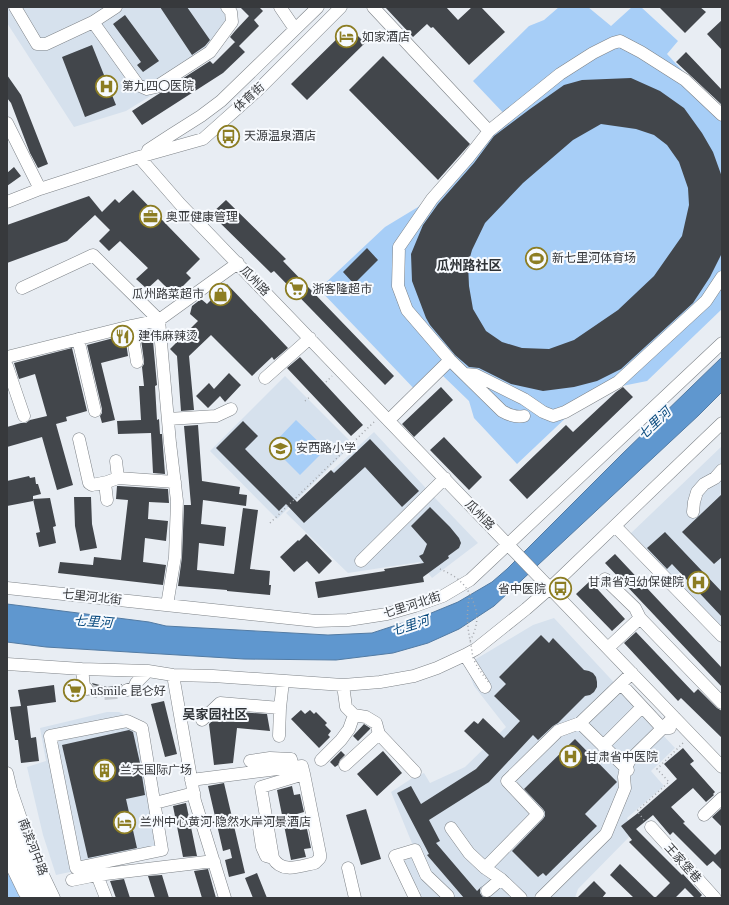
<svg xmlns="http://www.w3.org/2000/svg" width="729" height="905" font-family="'PT Serif','Noto Sans SC',serif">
	<rect width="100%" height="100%" fill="#e8edf3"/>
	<path fill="#d6e1ed" d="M7,7H232L206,62L126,111L74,127L7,23Z
		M285,376L353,444L277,519L210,451Z
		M374,432L435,498L478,543L432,578L420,562L348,573L286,513Z
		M722,446V629L629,535Z
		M554,618L675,748L651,771L664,786L627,818L633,833L578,889L575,898H415L421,892L398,865L416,853L391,792L414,777L424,773L430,783L465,767L506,727L474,686L466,665L533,625Z
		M107,712H119L130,717L138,725L168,851L56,875L43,835L27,767L46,761L40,728Z"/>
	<path fill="#a7cef7" d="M559,7H588L611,26L632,7H641L678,41L667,54L722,113V309L647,381L622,386L589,396L517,464L474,418L469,401L441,374L420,395L319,289L385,227L418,207L509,119L473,81L529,26L544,20Z
		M296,420L326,449L300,475L271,446Z
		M7,862L22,898H7Z"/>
	<path fill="#5f97cf" stroke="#537ba3" d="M722,357V392L699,415L494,606L459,629L428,643L393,653L336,660L244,659L46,647L7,642V604L149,622L166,626L328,635L372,633L424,616L458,602L492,582L507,569L621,455Z"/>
	<path fill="#42464b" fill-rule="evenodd" d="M160,7H187L210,40L205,46L192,55Z
		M240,7H259L263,11L254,20L259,26L239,46L230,37L235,31L249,16Z
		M385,7H446L458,20L472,7H481L505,32L469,65L433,27L431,28L427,24L413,37Z
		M659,7H700L706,12L685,33Z
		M125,15L159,61L143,72L137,65L141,62L113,24Z
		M722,20V50L707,34Z
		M349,27L365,43L307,100L291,84Z
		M235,42L245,52L223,73L142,125L132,111L210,61L213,64Z
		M92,45L116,105L85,117L62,57Z
		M686,52L722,90V105L676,62Z
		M383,56L470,144L438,180L349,90Z
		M7,75L21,95L48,164L38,168L30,153L11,103L7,98Z
		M631,78L660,91L684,108L702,133L713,152L722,177V253L710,277L693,303L621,369L597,381L574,387L543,391L511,384L479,368L469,367L455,355L430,325L426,318L412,281L411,254L423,225L438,204L474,163L494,136L530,109L564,85L582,80ZM601,124L636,129L654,135L667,145L679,162L688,188L689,205L682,236L654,276L618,310L574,340L549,349L522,348L502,342L486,331L473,309L469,286L468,264L472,250L485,223L523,183L573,140Z
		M14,167L21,176L7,186V173Z
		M133,190L200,259L186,273L191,278L174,295L158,279L147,289L136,279L148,268L120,241L109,251L99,241L110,230L95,215L67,241L7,263V225L89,196L102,212L115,199L119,203Z
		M226,200L286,259L283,261L394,376L385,385L274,271L271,273L211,214Z
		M367,248L378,260L354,284L343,272Z
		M227,284L288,348L274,360L272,357L252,376L211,335L189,356L194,410L181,411L177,356L170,349L198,321L190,314L192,306L201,299L207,304Z
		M152,330L157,385L155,386L157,420L159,419L160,434H162L165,474L153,473L151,433L118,434L117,421L141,420L139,386H144L142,367L144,364V361L140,332Z
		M125,335L128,356L101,363L115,420L102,423L100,416L102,413V409L87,345Z
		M72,348L87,411L66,417L67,421L56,424L73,485L57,490L42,437L7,447V427L21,423H26L30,420L47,416L35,374L19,379L14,363Z
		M300,357L363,425L351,436L287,368Z
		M229,373L241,385L225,402L220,396L208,408L196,396L209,383L214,389Z
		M441,387L453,400L414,437L402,424Z
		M623,387L633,397L527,499L509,480L566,425L573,432L616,392Z
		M243,421L258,436L245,449L297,502L331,470L334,473L370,439L419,491L402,507L365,467L304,523L286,504L279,511L216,448Z
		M198,425L202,481L240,487L239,494L247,495L246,506L203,500L201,524L226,527L224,546L199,543L197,570L234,574L243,508L258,510L250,569L270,571L269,585H271L270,595L227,591V590L178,586L182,557L184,505H191L184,426Z
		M444,437L482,477L469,490L430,450Z
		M29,476L30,478L35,477L36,484H38L41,494L33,496V501L7,506V481Z
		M117,486H119L168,489L169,503L149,502L148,519L168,521L166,541L145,538L143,562L166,565L163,585L58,573L60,562L93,565L94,557L121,560L128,500L116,499Z
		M722,494V557L714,564L682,532Z
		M74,497H91L92,524L97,548L80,551L75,526Z
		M50,498L56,526L53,527L56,543L39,547L36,533L40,532L33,499Z
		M430,507L450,527L459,538L461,543L459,548L448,556L449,558L423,577L424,582L318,598L315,582L385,571L384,569L424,563L419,556L423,554L427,544L411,526Z
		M665,532L722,592V617L672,564L667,569L647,548Z
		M306,534L332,561L319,574L307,561L294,572L280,557L298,540L299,541Z
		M615,554L722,668V687L605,563Z
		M590,581L625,619L612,631L576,594Z
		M636,632L694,693L698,689L717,708L722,711V738L681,698L678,701L624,643Z
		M541,635L549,643L553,638L584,670L589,671L593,673L596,677L597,682V687L594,692L590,695L585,696L558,723L553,726L538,740L533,735L489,782L429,820L440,841L436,843L477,891L482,886L480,889V893L482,896L484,898H464L427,855L429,854L397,793L411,786L421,804L476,769L489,755L464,731L474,721L478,724L483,718L504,738L520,721L494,696L506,684L499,677Z
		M69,681H76L77,687L78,691V701L70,702Z
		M92,683L107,687L116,686L122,684L120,689V692L122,695L103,697L92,694L94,691V687Z
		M54,685L56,702L27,706L31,738L36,737L39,761L21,763L18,740H15L10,707L21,706L18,690Z
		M164,701L177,754L165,757L151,704Z
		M301,710L305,714L310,710L314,714L316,712L327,723L325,725L331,731L328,735L330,737L319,748L291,719Z
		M223,711L267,714L270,731L237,728L233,763L214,765L209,724Z
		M364,724L370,728V729L358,741L353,736Z
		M129,730L133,732L140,763L145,795L126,799L137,848L88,858L62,745Z
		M575,739L617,782L585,814L597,826L546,876L543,873L538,877L512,851L543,819L545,816V812L543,809L524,789Z
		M683,748L694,761L690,764L715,792L713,794L714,795L706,802L693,788L671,807L685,822L683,823L715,855L722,848V870L713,861L707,866L673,832L670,835L653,815L636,829L682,875L683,874L702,895L699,898H695L685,888L675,898H655L670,883L629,842L632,840L621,826L638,813L677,779L664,764Z
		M341,751L345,755L340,760L338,765L335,767L330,762Z
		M383,751L402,773L377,796L357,774Z
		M224,783L245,873L229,877L225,860L232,858L230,849L223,851L208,786Z
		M292,786L294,795L300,794L304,812L297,814L300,830L307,829L311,848L304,849L306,857L291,860L277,790Z
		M186,803L197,856L183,857L173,806Z
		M722,808V827L712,817Z
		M366,809L381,859L361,865L346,815Z
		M620,864L655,898H634L610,875Z
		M208,869L216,898H202L194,871Z
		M257,873L267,898H253L245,878Z
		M162,875L169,898H155L148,876Z
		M124,879L130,898H116L110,881Z
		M594,881L606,893L602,898H577Z"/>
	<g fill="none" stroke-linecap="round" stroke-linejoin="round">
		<path stroke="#c5c9ce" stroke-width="12" stroke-dasharray="12 6" stroke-linecap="butt" d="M87,689L103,694L116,693L127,690"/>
		<defs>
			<path id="minor" d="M15,7L37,44H46L93,22L116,7
				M280,7L295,29
				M373,7L489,131
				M93,22L138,85L147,89L156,87L210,52L232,22L231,12L227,7
				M7,123L40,189
				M148,150L171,135L201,116L221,101L318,7
				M139,157L180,204L722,767
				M7,202L40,189L139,157L203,139L258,90L341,7
				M22,288L93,255L159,320L170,443L177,501L175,557L167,605
				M131,326L137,362
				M78,339L95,411
				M7,357L131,326L159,320L238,263
				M7,366L24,416
				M465,374L476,375L524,399L543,412L553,416L565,412L618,382L706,301L722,277
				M265,378L310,338
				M524,416C516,418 509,415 502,411L450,360L407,310L398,286L399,247L432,199L468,158L489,131L560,74L593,53L613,43L620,41L641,52L685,80L722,115
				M168,419L216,416L231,409
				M389,420L450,360
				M79,439L89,483L92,485L107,482L118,478L175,482
				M116,461L118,478
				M105,483L107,500
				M693,512L694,502L697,492L704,484L715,478L722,470
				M615,526L722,636
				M361,561L445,478
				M605,579L635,608L640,618
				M7,588L316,621L348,620L387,614L415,606L443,596L470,580L722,343
				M608,648L640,618L722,703
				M465,655L485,687
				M7,664L82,669L148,671L173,675L213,676L343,685L380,682L414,676L437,668L465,655L476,649L526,609L550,588L722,423
				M82,669L84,686L87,689
				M173,675L195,801L225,898
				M621,684L662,728H670
				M343,685L346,707L354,715L366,717L376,723L379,734L415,772
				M127,690L134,688L136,683L148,671
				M202,720L220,703L280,708L283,681
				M127,721L142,728L162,850L76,868L50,736Z
				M580,723L628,770
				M279,736L280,708
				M603,746L642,707
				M321,760L341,740L349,729L354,715
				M250,761L270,758L291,759L293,767
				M345,765L379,734
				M7,773L11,790L33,854L54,898
				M191,780L302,766L304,774L320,854V858L315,863C300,866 282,874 273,858L261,787L304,774
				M155,803L194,793
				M704,815L722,798
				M258,821L262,847L266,856L273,858
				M651,827L715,898
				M451,828L469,853L485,868L501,879L521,898
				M348,868L355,898
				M485,868L538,814L507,781L558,731L580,723L632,673
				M97,875L106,898
				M72,880L97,875L214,861
				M487,891L501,879
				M415,898L395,856L415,850L426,875L448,896
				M541,898L606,834L625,788L624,777L626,767L630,760L674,717"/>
			<path id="highway" d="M7,806L13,829L26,860L44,898
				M7,846L10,856L27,891"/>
		</defs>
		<use href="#minor" stroke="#7e8388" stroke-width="13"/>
		<use href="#highway" stroke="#7e8388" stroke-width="19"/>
		<path stroke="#a2a5aa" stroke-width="1.5" stroke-dasharray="1 3" stroke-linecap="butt" d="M326,382L332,376
			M305,401L311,396
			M270,523L375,421
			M644,820L637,811L669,782L657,769L684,742"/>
		<use href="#minor" stroke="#fff" stroke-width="12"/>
		<use href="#highway" stroke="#fff" stroke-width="18"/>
		<path stroke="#a2a5aa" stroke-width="1.5" stroke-dasharray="1 3" stroke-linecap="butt" d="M440,569C447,572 455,576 461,582C469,589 476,606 477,616C477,625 474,634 470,641
			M470,594C466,613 467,626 471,645C472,650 472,655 474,660C478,669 484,676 490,684"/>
	</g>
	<defs>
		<symbol id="hotel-ring" viewBox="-11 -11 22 22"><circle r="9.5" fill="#f7fafe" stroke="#8c7d23" stroke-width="1.5"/><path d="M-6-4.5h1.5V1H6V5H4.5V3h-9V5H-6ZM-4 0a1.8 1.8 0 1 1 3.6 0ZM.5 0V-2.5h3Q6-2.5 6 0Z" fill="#8c7d23"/></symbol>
		<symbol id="hospital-ring" viewBox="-11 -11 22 22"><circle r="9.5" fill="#f7fafe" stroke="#8c7d23" stroke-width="1.5"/><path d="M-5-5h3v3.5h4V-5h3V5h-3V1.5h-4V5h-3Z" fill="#8c7d23"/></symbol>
		<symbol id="bus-ring" viewBox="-11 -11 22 22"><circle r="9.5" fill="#f7fafe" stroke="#8c7d23" stroke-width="1.5"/><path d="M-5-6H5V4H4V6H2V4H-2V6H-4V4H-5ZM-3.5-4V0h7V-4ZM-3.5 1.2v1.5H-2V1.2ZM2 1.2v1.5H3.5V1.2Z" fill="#8c7d23"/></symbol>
		<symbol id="office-ring" viewBox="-11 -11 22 22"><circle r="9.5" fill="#f7fafe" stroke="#8c7d23" stroke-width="1.5"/><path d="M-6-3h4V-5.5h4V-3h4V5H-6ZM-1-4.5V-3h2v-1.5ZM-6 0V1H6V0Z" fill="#8c7d23"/></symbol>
		<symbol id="stadium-ring" viewBox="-11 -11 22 22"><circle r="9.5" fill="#f7fafe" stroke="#8c7d23" stroke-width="1.5"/><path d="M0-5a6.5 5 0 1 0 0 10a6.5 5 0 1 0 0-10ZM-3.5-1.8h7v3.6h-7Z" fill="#8c7d23"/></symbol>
		<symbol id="supermarket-ring" viewBox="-11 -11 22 22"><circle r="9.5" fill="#f7fafe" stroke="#8c7d23" stroke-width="1.5"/><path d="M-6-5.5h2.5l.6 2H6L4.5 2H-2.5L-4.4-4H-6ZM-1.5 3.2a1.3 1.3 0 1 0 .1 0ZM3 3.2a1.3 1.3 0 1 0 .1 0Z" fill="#8c7d23"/></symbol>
		<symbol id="shop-ring" viewBox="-11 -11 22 22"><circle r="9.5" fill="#f7fafe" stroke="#8c7d23" stroke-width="1.5"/><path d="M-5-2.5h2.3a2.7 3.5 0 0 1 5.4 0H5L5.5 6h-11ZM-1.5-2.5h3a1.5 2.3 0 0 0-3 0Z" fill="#8c7d23"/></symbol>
		<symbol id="restaurant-ring" viewBox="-11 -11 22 22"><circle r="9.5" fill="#f7fafe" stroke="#8c7d23" stroke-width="1.5"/><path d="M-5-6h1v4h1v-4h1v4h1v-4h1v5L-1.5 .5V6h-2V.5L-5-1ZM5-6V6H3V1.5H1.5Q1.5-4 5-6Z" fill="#8c7d23"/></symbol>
		<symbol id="school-ring" viewBox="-11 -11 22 22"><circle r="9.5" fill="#f7fafe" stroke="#8c7d23" stroke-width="1.5"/><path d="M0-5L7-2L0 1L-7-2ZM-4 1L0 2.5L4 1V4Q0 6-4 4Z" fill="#8c7d23"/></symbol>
		<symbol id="building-ring" viewBox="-11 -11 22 22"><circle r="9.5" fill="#f7fafe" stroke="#8c7d23" stroke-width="1.5"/><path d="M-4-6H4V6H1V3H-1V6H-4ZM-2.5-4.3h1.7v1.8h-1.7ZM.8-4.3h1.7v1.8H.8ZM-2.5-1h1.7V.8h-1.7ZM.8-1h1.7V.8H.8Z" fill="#8c7d23"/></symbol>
	</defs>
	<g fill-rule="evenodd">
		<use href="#hotel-ring" x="334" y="24" width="25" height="25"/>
		<use href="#hospital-ring" x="94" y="74" width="25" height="25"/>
		<use href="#bus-ring" x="216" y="124" width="25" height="25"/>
		<use href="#office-ring" x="138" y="204" width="25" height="25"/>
		<use href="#stadium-ring" x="524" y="246" width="25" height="25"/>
		<use href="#supermarket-ring" x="284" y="276" width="25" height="25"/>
		<use href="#shop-ring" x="208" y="282" width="25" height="25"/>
		<use href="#restaurant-ring" x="110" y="324" width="25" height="25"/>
		<use href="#school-ring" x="268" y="436" width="25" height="25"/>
		<use href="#hospital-ring" x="686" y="570" width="25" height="25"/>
		<use href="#bus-ring" x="548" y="576" width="25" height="25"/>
		<use href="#supermarket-ring" x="62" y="678" width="25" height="25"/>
		<use href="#hospital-ring" x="558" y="744" width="25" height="25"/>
		<use href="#building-ring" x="92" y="758" width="25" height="25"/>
		<use href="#hotel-ring" x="112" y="810" width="25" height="25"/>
	</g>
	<g text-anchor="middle" stroke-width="4" stroke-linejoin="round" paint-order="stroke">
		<g font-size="12" fill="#37393c" stroke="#f7fafe" text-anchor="start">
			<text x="362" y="41">如家酒店</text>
			<text x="122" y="90">第九四〇医院</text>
			<text x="244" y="140">天源温泉酒店</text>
			<text x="166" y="221">奥亚健康管理</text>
			<text x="552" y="262">新七里河体育场</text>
			<text x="312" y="293">浙客隆超市</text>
			<text x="204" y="298" text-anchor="end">瓜州路菜超市</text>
			<text x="138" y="340">建伟麻辣烫</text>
			<text x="296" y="452">安西路小学</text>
			<text x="684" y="586" text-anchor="end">甘肃省妇幼保健院</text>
			<text x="546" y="593" text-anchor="end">省中医院</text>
			<text x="90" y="695">uSmile 昆仑好</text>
			<text x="586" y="761">甘肃省中医院</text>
			<text x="120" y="774">兰天国际广场</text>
			<text x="140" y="826">兰州中心黄河·隐然水岸河景酒店</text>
		</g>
		<g font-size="12" fill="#37393c" stroke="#f7fafe">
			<text transform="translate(249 97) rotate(-42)" y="4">体育街</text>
			<text transform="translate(255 281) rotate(46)" y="4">瓜州路</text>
			<text transform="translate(480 515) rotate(46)" y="4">瓜州路</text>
			<text transform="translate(92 597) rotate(6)" y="4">七里河北街</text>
			<text transform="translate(412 605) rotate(-18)" y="4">七里河北街</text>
			<text transform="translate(33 847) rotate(69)" y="4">南滨河中路</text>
			<text transform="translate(683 863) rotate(48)" y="4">王家堡巷</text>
		</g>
		<g font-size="13" font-weight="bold" fill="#2e3236" stroke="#f7fafe">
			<text x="469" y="270">瓜州路社区</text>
			<text x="215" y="719">吴家园社区</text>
		</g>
		<g font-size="13" font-style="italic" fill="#094a7e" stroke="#f7fafe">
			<text transform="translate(654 423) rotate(-44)" y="5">七里河</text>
			<text transform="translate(93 621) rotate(4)" y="5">七里河</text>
			<text transform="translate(410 625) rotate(-18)" y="5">七里河</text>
		</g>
	</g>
	<rect width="729" height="905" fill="none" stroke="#37393c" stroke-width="16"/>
</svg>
